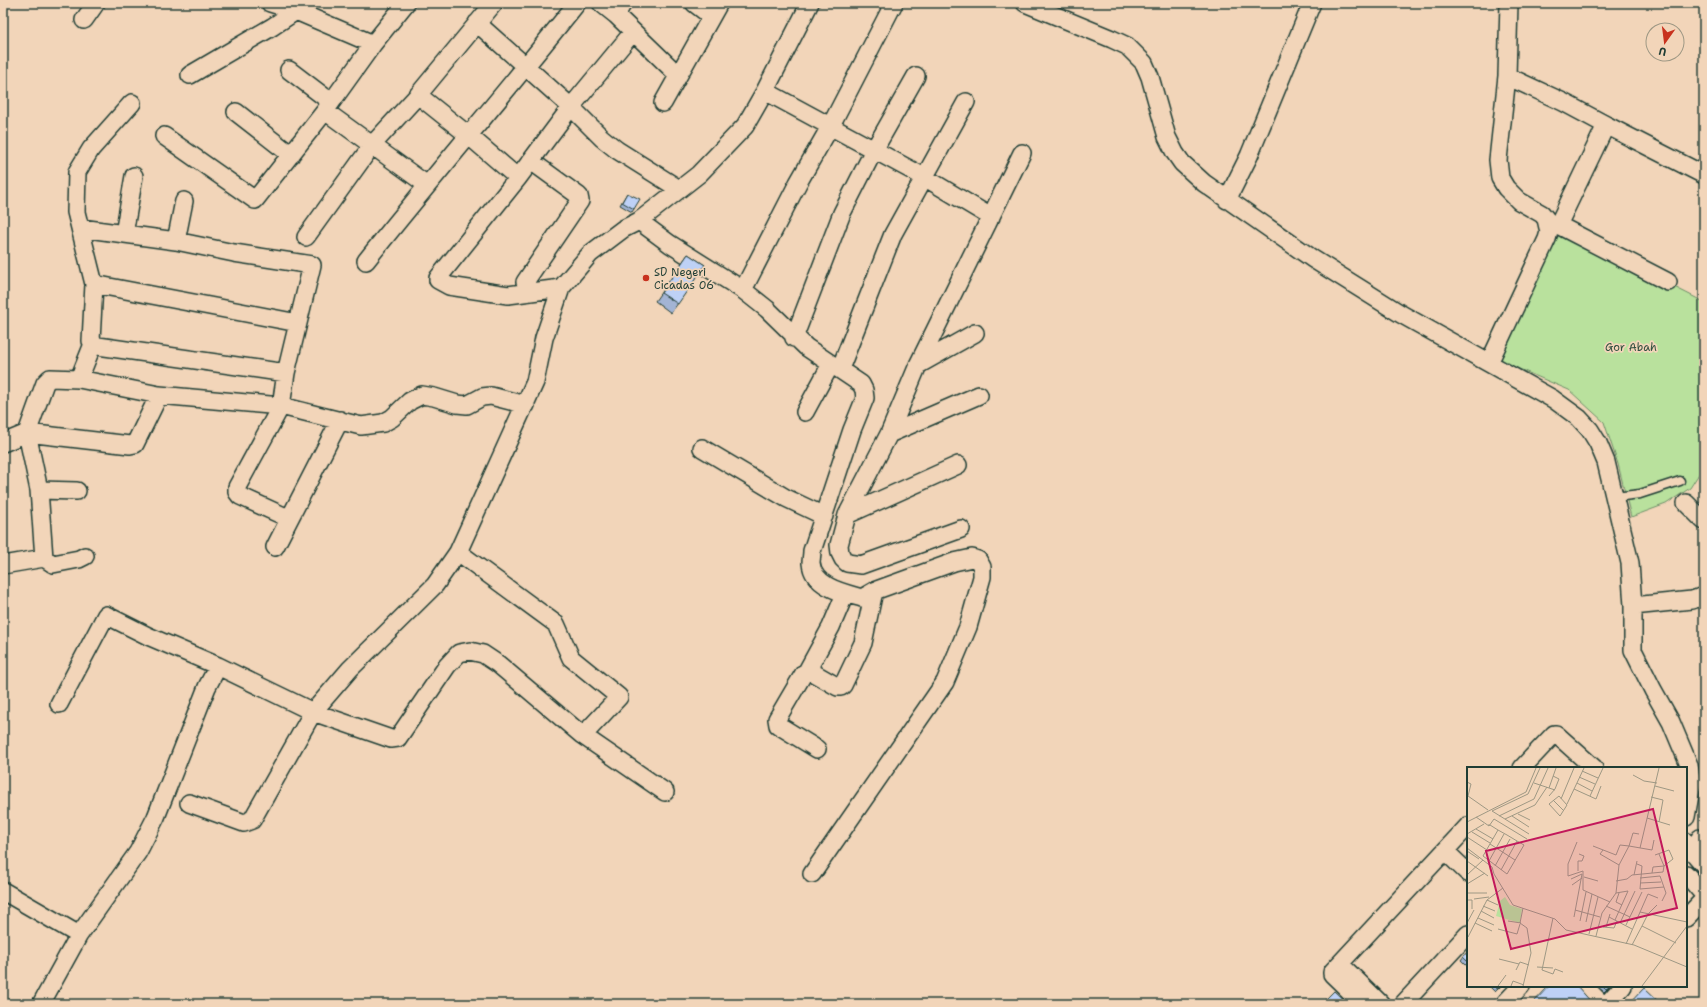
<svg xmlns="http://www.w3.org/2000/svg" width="1707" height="1007" font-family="'Shantell Sans',sans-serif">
	<rect width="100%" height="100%" fill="#f2d5b9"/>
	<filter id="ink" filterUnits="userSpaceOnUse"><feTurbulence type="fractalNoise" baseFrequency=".025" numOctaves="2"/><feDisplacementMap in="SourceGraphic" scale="8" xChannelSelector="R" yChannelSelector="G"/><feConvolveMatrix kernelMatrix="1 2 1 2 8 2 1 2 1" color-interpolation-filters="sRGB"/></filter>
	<g filter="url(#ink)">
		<path fill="#b9e19d" stroke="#6c8f68" d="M1558,228L1704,302V466L1690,488L1666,504L1631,517L1618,464L1604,422L1569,390L1498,360Z"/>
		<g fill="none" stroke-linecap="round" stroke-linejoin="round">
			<defs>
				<path id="lane" d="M1615,497L1640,494L1680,481"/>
				<path id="street" d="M270,3L296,11L373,44
					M601,3L616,15L678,75
					M694,3L711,16
					M1025,3L1112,39L1127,46L1144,63L1150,77L1167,137L1175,153L1182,163L1204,183L1313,259L1401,314L1553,399L1579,418L1590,430L1598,443L1606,462L1630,563L1633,606V650L1653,690L1671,722L1689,765L1692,784L1686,817
					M616,15L623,3
					M84,20L96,3
					M477,23L571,107L602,138L617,150L679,189
					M289,70L331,102
					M190,75L272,27L296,11L303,3
					M1507,76L1563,102L1606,125
					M765,91L924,177L991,217
					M418,95L468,135L518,178
					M132,103L91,149L77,172L76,212L94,284L91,341L93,344L98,346L286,373
					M663,103L719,3
					M325,111L427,185
					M236,112L291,155
					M164,136L255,200L325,111L373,44L406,3
					M1227,200L1249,156L1312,3
					M639,221L670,244L743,290L767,309L806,347L861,384L864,390L865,398L852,430L812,551C812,555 811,560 811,563C813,587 844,593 862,598L874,591L954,562L972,558L978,560L982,567V577L968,627L945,682L812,874
					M1548,224L1558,225L1668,282
					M1558,225L1606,125L1704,175
					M81,228L176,241L234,253L312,265L286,373L281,406L237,487V492L240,496L288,518
					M124,234L134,176
					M306,237L373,144L418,95L494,3
					M176,241L184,201
					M366,261C435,174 508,90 577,3
					M525,282L580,201L579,196L531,161
					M94,284L298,323
					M561,288L508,295L449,286L438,280V278L518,178L571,107L633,32
					M743,290L798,183L830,127L894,3
					M794,338L842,213L874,150L916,76
					M1489,363L1547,239L1549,232L1546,219L1542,214L1519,201L1506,188L1500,178L1498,160L1507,76L1509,3
					M918,365L975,333
					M840,369L893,234L966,102
					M79,379L93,344
					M805,412L831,364
					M889,434L979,395
					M3,443L27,433L130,445L135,444L159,395
					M702,448L786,498L824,516
					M39,490L77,491
					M1686,503L1704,521
					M847,515L958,465
					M961,529L861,565L847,563L843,559L840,553L839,545L847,515L889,434L918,365L1022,153
					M275,547L340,420
					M458,552L556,624L571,658L619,697L590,728L582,735
					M44,558L39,490L27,433L45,383L50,378L79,379L159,395L281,406L361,426L383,423L392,418L410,401L422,395L434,397L457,404L467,405L482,397L491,396L526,405
					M3,565L44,558L53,564L79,559L85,556
					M1633,606L1692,600L1704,596
					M807,671L831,627L845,594
					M59,704L106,615L148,636L218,666L313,712L350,669L435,585L458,552L535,382L544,338L561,288L590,254L623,229L639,221L699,174L745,126L765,91L810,3
					M817,749L778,725L777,719L804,673L810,671L838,687H841L843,685L863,643L874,591
					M1522,768L1554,734H1556L1594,768
					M189,803L244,823L252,820L313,712L391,739L398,738L447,666L459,653L470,651L483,654L498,664L582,735L665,792
					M1700,838L1704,842
					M1686,842L1690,849L1704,865
					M1445,851L1468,873
					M1686,874L1704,895
					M3,891L79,935
					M1686,918L1704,899
					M1340,964L1381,1004
					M1584,986L1602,1004
					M41,1004L79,935L138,852L156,817L207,687L218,666
					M1363,1004L1332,974V972L1468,826
					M1403,1004L1468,934
					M1504,1004L1521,986
					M1607,1004L1623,986"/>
			</defs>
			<use href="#lane" stroke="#1f3d34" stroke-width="11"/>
			<use href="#street" stroke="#1f3d34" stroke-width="20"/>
			<use href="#lane" stroke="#f2d5b9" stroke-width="8"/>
			<use href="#street" stroke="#f2d5b9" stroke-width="17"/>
		</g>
		<path fill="#a3b4d4" stroke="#1f3d34" d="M627,193L634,209L632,212L620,205Z
			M688,254L705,265L671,313L655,301Z
			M1468,951V967L1461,960Z
			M1489,986H1501L1495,992Z
			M1597,986H1610L1604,992Z"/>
		<path fill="#bed1f6" stroke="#1f3d34" d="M627,193L640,199L634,209L622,202Z
			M688,254L705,265L678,304L661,293Z
			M1468,951V962L1463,957Z
			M1494,986H1500L1497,989Z
			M1549,986H1577L1593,1004H1532Z
			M1603,986H1609L1606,989Z
			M1644,988L1661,1004H1629Z
			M1334,991L1348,1004H1321Z"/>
	</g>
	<circle fill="#c8321e" stroke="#f2d5b9" stroke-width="1.5" cx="646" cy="278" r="4"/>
	<g text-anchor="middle" stroke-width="3.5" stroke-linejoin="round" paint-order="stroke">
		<g font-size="11" fill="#1f3d34" stroke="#f2d5b9" text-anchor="start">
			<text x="654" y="276">SD Negeri<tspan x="654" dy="13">Cicadas 06</tspan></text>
		</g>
		<g font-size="11" fill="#2e4d3e" stroke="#f2d5b9">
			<text x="1631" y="351">Gor Abah</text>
		</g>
	</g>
	<g transform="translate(1467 767)">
		<rect width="220" height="220" fill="#f2d5b9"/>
		<path d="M38,130L43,138L55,142L53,156L29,149L33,134Z" fill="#b9e19d"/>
		<path fill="none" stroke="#9e9884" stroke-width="1" d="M115,4L131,11M220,5V26M166,8L177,14L190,16M112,10L128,17M0,15L4,17L1,29L21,43M67,16L88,23M110,16L125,24M188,19L207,24M82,21L89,1M107,22L129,32L134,19M82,29L88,22L92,12L86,9M92,29L100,38L93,49L82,37ZM123,29L136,1M184,30L196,33L192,55M94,32L107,1M86,33L97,44M100,37L117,1M51,47L63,53M32,49L67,32L81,1M45,49L62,60M9,50L22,59M180,51L203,58M38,52L68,38L80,20M0,55L59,25L69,1M21,58H23L31,63L40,68L50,74L57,78L40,107L16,89L31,63M22,59L27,52L60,72M9,62L26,72M5,65L23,76M0,67L17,57M62,67L25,44L61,27L73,1M0,70L20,83M110,75L101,97V109L116,104V123L143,135M23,77L48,93M126,79L149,88L153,78L162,79L166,66L172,67M0,81L25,100L27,107L46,138L88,152L99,163L167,178L220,200M173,81L192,1M136,83L133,87L152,98M0,84L12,92M0,94L21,109M22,94L37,67M170,97L175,99L173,122L197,120M28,99L43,72M34,103L50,74M111,104V94H115L117,89L112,87M185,106L186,100L197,99L206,92L202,83L188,88M0,108L16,93M167,108L170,94M117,110L131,114M173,111L193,109L199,126L195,134M104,112L115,107L107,150M149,114L160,112L165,108L196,105L197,99L192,87M173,116L194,115M0,117L18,106M105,118L115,111M0,126H20M152,126L149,135L155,138M7,132L22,130M0,133H5V142M20,133L31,138M190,138L181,147L175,159L209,176M16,139L28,144M139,139L163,150M56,141L53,156L60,161L64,186L56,219M108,143L133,150M14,144L27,151M173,145L220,155M142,150L165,162M11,151L27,158M86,151L75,203L86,207L88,202L96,205M148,153L161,124L149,126M41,154L54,156M113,154L119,125M119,155L125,127M0,156L7,143M8,156L25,164M153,156L168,124M159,158L175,125M136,160L147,161L150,154M139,160L143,147M31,162L50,167L53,157M122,167L131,130M129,169L135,146L149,126L152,98L162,79L185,83L187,73M1,170L20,133L36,121M159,177L181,127L191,131M165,178L175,159M32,192L52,197M70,200L86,201M49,203L53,195L62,198M31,219L39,208M44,219L46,214L57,218M175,219L220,159"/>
		<path fill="#c2185b" fill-opacity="0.15" stroke="#c2185b" stroke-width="2" d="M186,42L210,141L44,182L19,84Z"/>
		<rect width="220" height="220" fill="none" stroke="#1f3d34" stroke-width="2"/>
	</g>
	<rect width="1707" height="1007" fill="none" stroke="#f2d5b9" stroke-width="16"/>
	<rect x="8" y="8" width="1691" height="991" fill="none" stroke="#1f3d34" stroke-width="1.5" filter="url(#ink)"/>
	<g transform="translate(1665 42) rotate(194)"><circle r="19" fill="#f2d5b9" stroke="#9e9884"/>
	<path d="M0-3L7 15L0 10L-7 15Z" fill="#c8321e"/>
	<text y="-6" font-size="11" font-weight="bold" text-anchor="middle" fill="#1f3d34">U</text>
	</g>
</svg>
